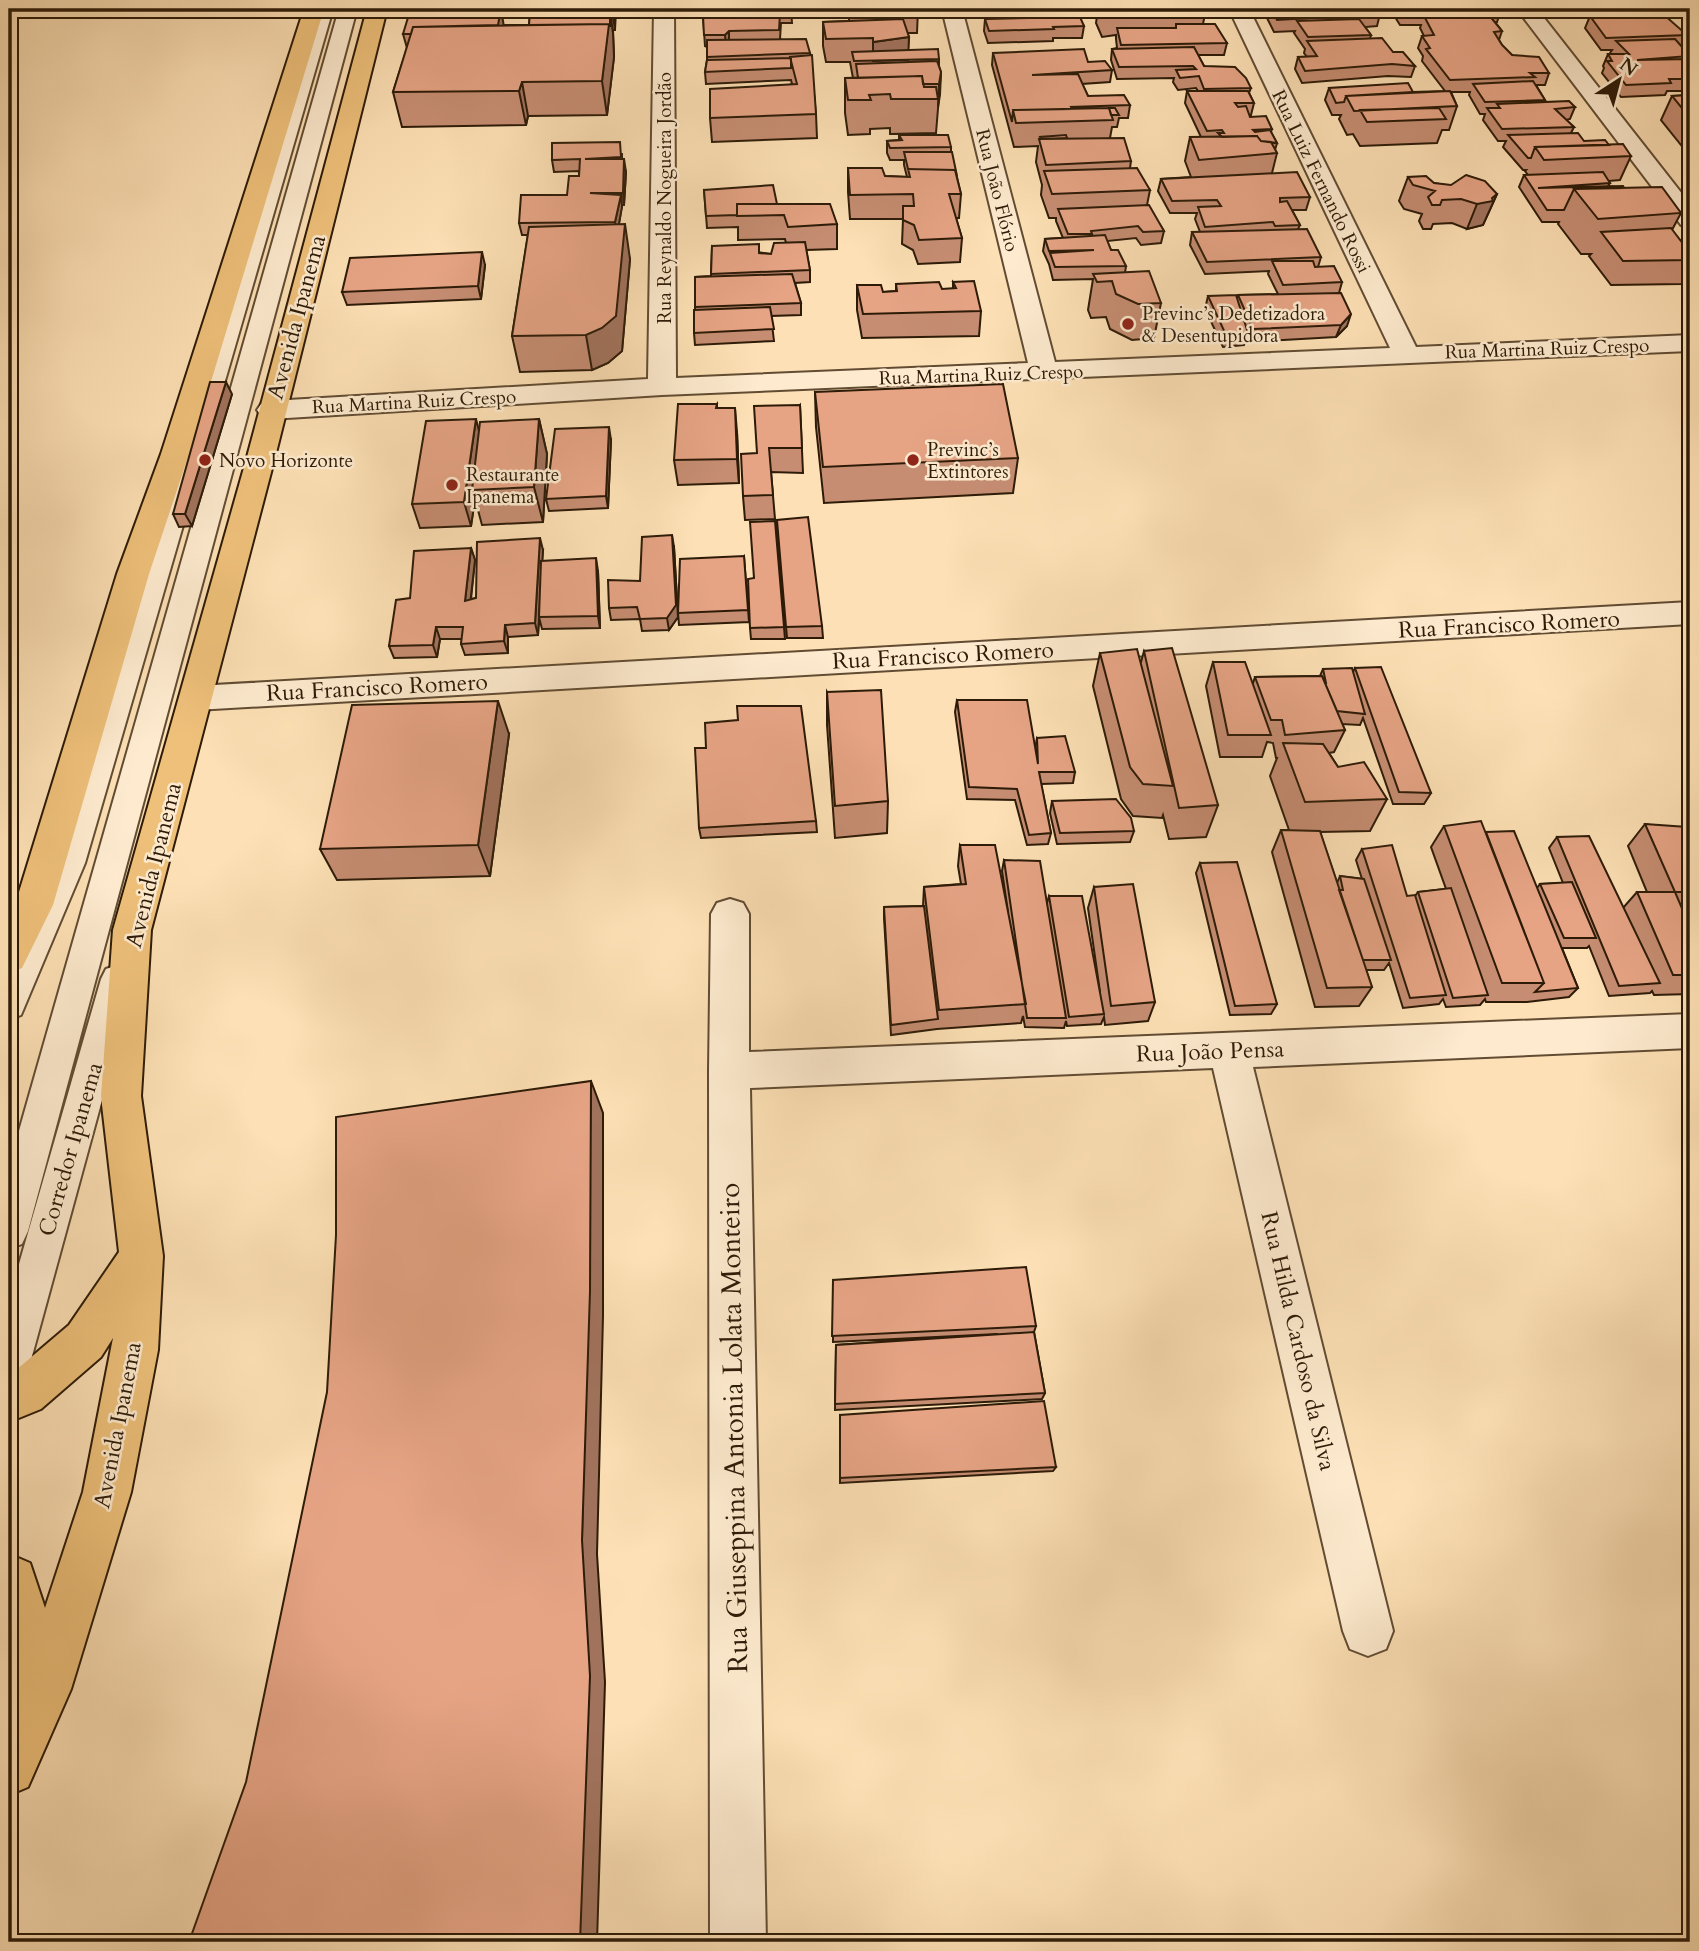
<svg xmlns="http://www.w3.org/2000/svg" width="1699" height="1951" font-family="Cardo,serif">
	<rect width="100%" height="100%" fill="#fde0b5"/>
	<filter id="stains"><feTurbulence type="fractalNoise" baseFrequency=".00286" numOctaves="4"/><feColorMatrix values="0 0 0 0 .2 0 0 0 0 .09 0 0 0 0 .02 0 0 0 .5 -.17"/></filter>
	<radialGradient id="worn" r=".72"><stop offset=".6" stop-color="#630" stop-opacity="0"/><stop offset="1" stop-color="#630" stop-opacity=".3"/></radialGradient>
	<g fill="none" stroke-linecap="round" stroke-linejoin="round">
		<defs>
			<path id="lane" d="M315,9H333L85,863L21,1015L9,1020V966L53,863Z
				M339,9H357L28,1231L22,1244L9,1249V1166Z
				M118,965L130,969L135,979L29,1367L23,1381L9,1387V1299L101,979L106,969Z"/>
			<path id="street" d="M654,9H674L676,378L1028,363L942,9H962L1055,362L1390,348L1229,9H1249L1416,347L1690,335V351L662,395L271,419L261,416L257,410L261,404L271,401L648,379Z
				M1517,9H1537L1690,204V227L1681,225Z
				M1690,602V624L196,710L184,707L179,698L184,689L196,686Z
				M730,899L743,903L749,914V1052L1690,1014V1048L1253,1067L1393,1631L1386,1649L1368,1656L1350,1649L1343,1631L1213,1068L750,1088L766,1942H710L709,1071L711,914L717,903Z"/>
			<path id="primary" d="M304,9H324L189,454L149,574L53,905L22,968L9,973V919L15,905L117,574L161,454Z
				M367,9H387L275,457L151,930L141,1096L163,1256L158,1350L131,1492L71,1689L28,1787L9,1795V1709L19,1688L9,1654V1554L30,1563L45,1608L83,1492L113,1338L101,1357L41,1409L9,1422V1376L69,1325L119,1252L101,1096L113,930L247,457Z"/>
		</defs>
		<use href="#lane" stroke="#614c33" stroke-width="4"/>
		<use href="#street" stroke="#614c33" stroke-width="4"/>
		<use href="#primary" stroke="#2d1b08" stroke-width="4"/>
		<use href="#lane" fill="#feebcf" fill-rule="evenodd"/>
		<use href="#street" fill="#feebcf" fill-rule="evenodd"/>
		<use href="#primary" fill="#eec07a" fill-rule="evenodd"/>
	</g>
	<path fill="#c68d72" stroke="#2d1b08" stroke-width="2" d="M526,9H622L621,11H616L615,30H613L614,57L607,115L528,116L526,125L402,127L393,92L407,48L403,34L504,25H529L530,13H527Z
		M708,9H791L792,23H781L780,39L810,53L816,114L817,138L712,142L710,118L792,84L791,80L706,84L705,72L707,60V47L705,46L703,16H709Z
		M849,9H918L917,33H907L909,37L908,50L939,59V66L941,72L936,133L890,134V128L870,129V134L848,135L845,113V78H853L850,62H826L823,46V22L849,21Z
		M991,9H1080L1079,18L1084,26L1082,38H1053V41L988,43L984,31L985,19H990Z
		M1098,9H1206L1203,24L1227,43L1224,55H1198L1204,66L1251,88L1249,93L1254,103L1251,115H1250V117L1272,129L1271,132L1277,143L1275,150L1277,153L1272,173L1310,197L1306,210H1292L1300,225L1298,229L1321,257L1318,267L1342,282L1339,293L1347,326L1336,337L1249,342L1247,336L1244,345L1223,347L1205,309L1208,296L1237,298L1238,295L1278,294L1268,274L1269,271L1205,274L1190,245L1192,232H1200L1195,219L1197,213H1170L1158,191L1161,179L1191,177L1185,161L1190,137H1201L1185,103L1187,91H1198L1196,88L1178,90L1173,82L1174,78L1117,79L1111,60L1112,49L1117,48L1116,39V35L1102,37L1096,23Z
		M1263,9L1380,14L1377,26L1365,27L1371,35L1370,39L1415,66L1411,77L1388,76L1302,83L1295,69L1298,57H1307L1304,53L1305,49L1294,33L1295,31L1274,32L1263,10Z
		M1390,9H1499L1501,10L1497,22H1495L1502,31L1499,40L1502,45L1512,55L1549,73L1545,85H1536L1545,100L1544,102L1575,107L1570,119L1566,120L1574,127L1571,133L1584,141L1609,145L1631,156L1620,180L1608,181L1610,183L1608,186L1624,188L1681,213L1672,230L1690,253V268L1682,284L1611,285L1589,256L1591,254H1581L1558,224L1559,222H1542L1519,187L1524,175H1528L1525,171L1526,170H1523L1503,147L1506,141H1498L1483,120L1485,114H1480L1469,95L1470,92H1451L1457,106L1449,130H1442L1437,143L1360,146L1353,134L1347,135L1339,119L1341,115H1332L1325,100L1329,88L1413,92L1445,91L1422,61L1423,56L1418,48L1422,36H1424L1420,28L1421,25H1400Z
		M1590,16L1687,35L1682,46L1690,55V91H1667L1665,95L1621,97L1602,73L1604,68L1603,66L1608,54H1612L1610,53L1612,50H1601L1585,28Z
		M993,53L1088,62L1112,70L1110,82L1082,84L1088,96L1130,105L1128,118H1119L1117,127H1112L1110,138L1131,161L1130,168L1150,190L1147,205L1164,231L1161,243L1141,245L1136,238L1107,241L1111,250L1126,266L1125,273L1161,303L1154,338L1132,340L1110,329L1106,317L1091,318L1088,310L1093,279L1053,280L1049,264L1043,251L1045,239L1063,238L1056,221V218H1049L1041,195L1042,185L1036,162L1038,146L1014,147L992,65Z
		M1690,95V150H1685L1661,120L1672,96Z
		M899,135L951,147V152L961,194L959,218H956L962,238L960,262L918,264L913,250L902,244L903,219H850L848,192V168L885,176L907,177L904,165V160H890L887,153V141L899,140Z
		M622,154V159L626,172L624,205H622L619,224L630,259L622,351L608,363L592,370L520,372L512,336L528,235H522L519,223L567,195L579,176V171L554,172L552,160Z
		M1408,177L1434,183L1497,194L1483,225L1467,229L1452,223L1433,224L1431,229H1423L1419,221L1422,214L1404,209L1399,201Z
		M704,190L777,204L837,224V249L806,250L810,270V282L795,283L801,303V315L771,316L774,341L695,345L694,333L695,310V277L711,276L712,246L771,254L786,243L785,239L738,240V227L707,228Z
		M485,265L481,299L347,305L342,292Z
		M953,282L981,311L979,336L862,338L857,310V285L883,292L896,291V284L942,289H953Z
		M815,392L1018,458L1013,493L824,503L816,427Z
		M232,394L192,526L179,527L173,514Z
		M717,404V408L737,432L739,483L678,485L674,460Z
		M800,405L803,473L771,472L775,519L745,520L743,496L757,453Z
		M539,419L547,454L543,522L482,525L475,499L471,526L420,528L412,504L479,431Z
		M611,440L608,508L549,511L546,499Z
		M777,520L822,626L823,638H787Z
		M775,521L785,639H751L750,628L754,578Z
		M674,547L678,617L669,630L642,631L640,619L611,620L609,608L640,581Z
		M471,548L475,560L471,599L476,598L543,550L542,561L598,571L600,628L542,629L539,617L540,606L538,635L508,637V653L465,655L461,644L462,639H440L437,657L394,658L389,646L410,598Z
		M744,556L749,622L679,625L678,613Z
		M1144,651L1218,805L1206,837L1169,839L1163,815L1162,818L1133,816L1121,799L1093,686L1100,653L1141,662Z
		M1213,662L1253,683L1255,677L1320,676L1323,669L1353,672L1355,668L1431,793L1424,804H1393L1363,718L1360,725L1342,724L1345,730L1334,752L1329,753L1338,767L1387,799L1370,831L1320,832L1337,883L1340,876L1362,879L1356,860L1362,849L1407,896H1415L1418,892L1446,889L1431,847L1444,826L1486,832L1537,888L1540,884L1563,883L1549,848L1557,837L1623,908L1637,892H1647L1628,846L1645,824L1689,832L1690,831V912H1684L1690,927V994L1654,995L1652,991L1650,993L1609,996L1589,946L1587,948H1562L1578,988L1569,997L1527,1002H1486L1485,999L1480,1005L1446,1007L1443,999L1439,1004L1403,1008L1389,963L1384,970H1366L1372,987L1359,1006L1315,1007L1272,852L1281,830H1289L1270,776L1277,758H1276L1273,743L1267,742L1262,757H1220L1206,686Z
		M827,692L888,801L887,833L835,838L827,725Z
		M957,700L1035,749L1037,738L1075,772L1073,783L1041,784L1051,833L1048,844L1027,845L1015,800L967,799L955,712Z
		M738,720L816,821L817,832L701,838L699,828L706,748Z
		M509,734L490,876L337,880L320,849Z
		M1052,801L1134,831L1130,842L1057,844L1050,813Z
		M960,845L1008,912L1002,871L1004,860L1047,903L1049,896L1100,992L1088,908L1094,887L1155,1002L1148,1021L1105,1025L1104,1017L1101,1024L1067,1026L1066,1021L1064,1028L1025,1027L1023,1016L1021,1023L937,1029L891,1035L884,918V907L923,906L924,887L961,884L958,866Z
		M1200,863L1277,1004L1271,1014L1230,1015L1196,873Z
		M833,1280L1036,1326L1034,1332L1045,1393L1042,1399L835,1410L836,1345L998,1334L833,1342Z
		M840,1415L1056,1467L1053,1471L840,1483Z"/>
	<path fill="#a1735d" stroke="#2d1b08" stroke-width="2" d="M501,9L505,33L496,32Z
		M612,9H615V30Z
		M610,10L613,33L614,57L607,115L602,81Z
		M729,31V43L726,47L725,35Z
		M909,37L908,60L873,61V42Z
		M941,72L940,95L938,107L939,84Z
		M522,82L528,116L526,125L519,91Z
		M624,159L626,172L624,205L623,193Z
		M1497,194L1483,225L1467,229L1477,204L1492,198Z
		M621,195L622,207L617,234L615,222Z
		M625,224L630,259L622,351L608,363L592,370L586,335Z
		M482,252L485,265L481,299L478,286Z
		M1351,314L1347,326L1336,337L1341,325Z
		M226,382L232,394L192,526L185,514Z
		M735,408L737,432L739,483L737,459Z
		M476,419L482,443L472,490L475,499L471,526L464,502Z
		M539,419L547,454L543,522L534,487Z
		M609,427L611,440L608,508L606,496Z
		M672,535L674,547L678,617L669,630L667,618Z
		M540,538L543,550L538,635L535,623Z
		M471,548L475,560L469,613L465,601Z
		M596,558L598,571L600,628L598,616Z
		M505,625L508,637V653L504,641Z
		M436,627L440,639L437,657L433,645Z
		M498,701L509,734L490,876L478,845Z
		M591,1081L603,1113V1316L597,1554L605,1682L597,1942H580L582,1540Z"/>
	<path fill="#e6a485" stroke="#2d1b08" stroke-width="2" d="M501,9L498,25L413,27L411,34H403L410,11Z
		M566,9L610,10V27L609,24L529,25L530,12L565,11Z
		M709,9H791L792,11L710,13Z
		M850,9H918V10H904L907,17L851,16Z
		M1103,9H1206L1158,12L1155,9L1106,13Z
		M1271,9H1376L1380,14L1277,20Z
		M1401,9H1499L1501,10L1404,14Z
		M780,14L779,30L729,31L725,35H704L703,16Z
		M1663,14L1687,35L1606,38L1590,16Z
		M1489,15L1502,31L1494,32L1502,45L1512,55L1539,57L1549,73H1530L1535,77L1450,80L1426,49L1430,48L1422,36L1434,35L1424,16Z
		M1080,17L1084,26L1053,27L1054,29L989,31L985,19Z
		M903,19L909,37L873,42V38L826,39L823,22Z
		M1359,19L1371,35L1308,37L1297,21Z
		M609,24L602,81L522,82L519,91L393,92L413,27Z
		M1176,24H1215L1227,43L1121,45L1117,28H1176Z
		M1382,38L1393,52H1403L1415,66L1392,64L1305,71L1298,57L1317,56L1307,41Z
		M806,39L810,53L707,57V40Z
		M1675,39L1690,56L1637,60L1690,59V79H1669L1671,83L1626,85L1607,61H1612L1608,54H1629L1616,41Z
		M1194,47L1204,66L1235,67L1246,78L1251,88L1204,89L1199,76L1180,78L1176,70L1196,69L1193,66L1119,67L1112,49Z
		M938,49L939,59L854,61L852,52Z
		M1084,49L1088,62L1105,61L1112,70L1032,75L1078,74L1088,96L1124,95L1130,105L1071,107L1072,109L1013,110L1012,122L993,53Z
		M812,55L816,114L710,118V89L797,84L790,57Z
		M791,58V68L705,72L707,60Z
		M937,61L941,72L939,84H923L922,76L858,78L856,64Z
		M922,76L924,87H936L938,99H891L890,94L869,95L871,100H848L845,78Z
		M1533,81L1545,100L1485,102L1473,84Z
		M1408,83L1413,92L1346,96L1344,102L1336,103L1329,88Z
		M1187,91H1248L1254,103H1235L1238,107L1246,106L1250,117L1266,116L1272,129L1253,130L1255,132L1270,130L1277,143L1261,141L1257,136L1222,137L1218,133H1224L1222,130L1207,131Z
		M1450,91L1457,106L1354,111L1346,96Z
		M1690,95V118L1672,96Z
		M1569,101L1575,107L1555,109L1574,127L1502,129L1487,108H1500L1497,104Z
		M1109,108L1113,120L1016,123L1013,110Z
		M1109,108H1115L1119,115H1111Z
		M1439,108L1446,119L1367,122L1360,110Z
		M1578,133L1584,141L1605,140L1609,145L1535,147L1531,158H1528L1508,135Z
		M899,135H948L951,147L890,148L887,141L902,140Z
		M1066,135L1067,138L1041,139L1040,137Z
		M1257,136L1261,141L1271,142L1277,153L1199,160L1190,137Z
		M1124,138L1131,161L1046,165L1039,139Z
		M620,142L621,157L585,159H624L623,193H590L621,195L615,222L519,223L521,195H567L569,176H579L580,159L552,160V143Z
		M1623,144L1631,156L1544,160L1535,147Z
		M904,152H952L957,176L955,170L908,169Z
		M848,168H882L885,176L910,177L908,169L955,170L961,194H949L962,238L919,240L914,225L903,220V206H914L913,194L850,195Z
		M1137,168L1150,190L1052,194L1044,171Z
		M1297,172L1310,197L1280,198V202L1287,201L1300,225L1275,226L1273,222L1205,227L1198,207L1221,206L1217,200L1172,201L1161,179Z
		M1603,172L1610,183L1538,188L1623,186L1624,188L1574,189L1564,210H1547L1524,175Z
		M1466,175L1485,181L1497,194L1492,198L1493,201L1477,204L1461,199L1442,200L1440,205H1432L1428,197L1435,191L1413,185L1408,177L1426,176L1434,183L1451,185Z
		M773,185L777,204H737V215L706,216L704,190Z
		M1662,187L1681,213L1598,219L1574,189Z
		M737,204H830L837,224L788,227L784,215L737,216Z
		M1149,205L1164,231L1143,232L1138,226L1091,231L1092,234H1068L1058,209Z
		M625,224L616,316L602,328L586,335L512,336L529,227Z
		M1671,228L1690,253V260L1623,261L1601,232Z
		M1307,229L1321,257L1207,262L1192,232Z
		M1105,235L1111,250H1118L1126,266L1055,267L1050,253L1094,250L1049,251L1045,239Z
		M805,242L810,270L711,274L712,246L759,244V253L771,254L774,243Z
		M482,252L478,286L342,292L350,258Z
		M1272,261H1313L1315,267L1334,266L1342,282L1283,285Z
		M1149,271L1161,303L1138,304L1116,294L1112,281L1097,282L1093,274Z
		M792,274L801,303L695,307V277Z
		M974,281L981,311L863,314L857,285H881L883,292L897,291L896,284L939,282L942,289L956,288L953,282Z
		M1341,293L1351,314L1341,325L1253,329L1238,295Z
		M1236,295L1248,333L1226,335L1208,296Z
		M770,307L774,329L694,333V310Z
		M210,382H226L185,514H173Z
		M1003,384L1018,458L823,467L815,392Z
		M678,404H717L716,408H735L737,459L674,460Z
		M800,405L802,448H769L773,495L743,496L741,454L757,453L754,406Z
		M476,419L464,502L412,504L426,421Z
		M539,419L534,487L472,490L480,422Z
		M609,427L606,496L546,499L555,429Z
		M808,517L822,626L786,627L777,520Z
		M775,521L784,627L750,628L748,579L754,578L750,522Z
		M672,535L676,605L667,618L640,619L637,607L609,608L608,580L640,581L642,537Z
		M540,538L535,623L505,625L504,641L461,644L463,627H436L433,645L389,646L396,600L410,598L414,551L471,548L465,601L476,598L477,542Z
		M744,556L748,610L678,613L680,559Z
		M596,558L598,616L539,617L541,561Z
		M1172,648L1218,805L1179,808L1144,651Z
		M1137,649L1173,786L1143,784L1130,767L1100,653Z
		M1213,662H1245L1271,735H1228Z
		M1381,667L1431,793L1399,792L1355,668Z
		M1352,668L1365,714L1337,711L1325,683H1326L1323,669Z
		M1322,676L1345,730L1285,735L1282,720H1271L1255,677Z
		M881,690L888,801L835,806L827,692Z
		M957,700H1027L1038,764L1037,738L1065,736L1075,772H1039L1051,833L1029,835L1017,789L969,787Z
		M498,701L478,845L320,849L352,705Z
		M737,706H801L816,821L699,828L695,748H706L705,723L738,720Z
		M1283,743L1323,744L1338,767L1364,762L1387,799L1305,802Z
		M1116,799L1131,818L1134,831L1060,833L1052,801Z
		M1481,821L1544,983H1502L1444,826Z
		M1645,824L1687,827L1690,835V892H1675Z
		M1281,830L1320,831L1372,987L1327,988Z
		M1514,831L1578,988L1535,992L1544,983L1486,832Z
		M1589,836L1660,983L1619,986L1557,837Z
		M960,845H995L1026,1004L939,1010L924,887L966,884Z
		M1392,845L1407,896L1415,895L1446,995L1410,998L1362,849Z
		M1004,860L1040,861L1066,1018H1027Z
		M1237,862L1277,1004L1235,1006L1200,863Z
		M1340,876L1364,879L1391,960H1363L1339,890H1343Z
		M1572,882L1596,938H1564L1540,884Z
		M1133,884L1155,1002L1111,1006L1094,887Z
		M1451,888L1488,995L1453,998L1418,892Z
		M1637,892H1675L1690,927V975H1673Z
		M1049,896H1082L1104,1014L1069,1017Z
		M924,906L938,1019L891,1025L884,907Z
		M591,1081L590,1291L582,1540L590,1676L580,1942H189L246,1782L327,1392L336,1235V1117Z
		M1026,1267L1036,1326L832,1336L833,1280Z
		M1034,1332L1045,1393L835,1404L836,1345Z
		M1044,1401L1056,1467L840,1478V1415Z"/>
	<g fill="#8f2418" stroke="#feebcf" stroke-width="2.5">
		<circle cx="1128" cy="324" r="7"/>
		<circle cx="205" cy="460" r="7"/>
		<circle cx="913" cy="460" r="7"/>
		<circle cx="452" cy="485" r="7"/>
	</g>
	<g text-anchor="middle" stroke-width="5" stroke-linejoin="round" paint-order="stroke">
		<g font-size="19" fill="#2d1b08" stroke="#feebcf">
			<text transform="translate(1322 181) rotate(64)" y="7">Rua Luiz Fernando Rossi</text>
			<text transform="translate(998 190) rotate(76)" y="7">Rua João Flório</text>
			<text transform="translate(664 198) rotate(-90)" y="7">Rua Reynaldo Nogueira Jordão</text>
			<text transform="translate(1547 348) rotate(-2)" y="7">Rua Martina Ruiz Crespo</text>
			<text transform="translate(981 374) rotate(-2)" y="7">Rua Martina Ruiz Crespo</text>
			<text transform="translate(414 401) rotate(-3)" y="7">Rua Martina Ruiz Crespo</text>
		</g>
		<g font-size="19" fill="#2d1b08" stroke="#feebcf" text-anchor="start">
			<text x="1142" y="320">Previnc’s Dedetizadora<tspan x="1142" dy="22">&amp; Desentupidora</tspan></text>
			<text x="927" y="456">Previnc’s<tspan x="927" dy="22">Extintores</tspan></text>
			<text x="219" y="467">Novo Horizonte</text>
			<text x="466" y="481">Restaurante<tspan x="466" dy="22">Ipanema</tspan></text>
		</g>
		<g font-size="23" fill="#2d1b08" stroke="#feebcf">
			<text transform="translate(296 317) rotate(-75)" y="8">Avenida Ipanema</text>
			<text transform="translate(1509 624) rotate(-3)" y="8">Rua Francisco Romero</text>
			<text transform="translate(943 655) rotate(-3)" y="8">Rua Francisco Romero</text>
			<text transform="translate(377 687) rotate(-3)" y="8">Rua Francisco Romero</text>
			<text transform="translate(153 865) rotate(-76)" y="8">Avenida Ipanema</text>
			<text transform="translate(1210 1051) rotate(-2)" y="8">Rua João Pensa</text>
			<text transform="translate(70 1149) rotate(-74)" y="8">Corredor Ipanema</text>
			<text transform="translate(1299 1341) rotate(77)" y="8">Rua Hilda Cardoso da Silva</text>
			<text transform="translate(117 1425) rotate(-79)" y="8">Avenida Ipanema</text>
		</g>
		<g font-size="28" fill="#2d1b08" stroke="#feebcf">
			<text transform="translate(733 1428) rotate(-91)" y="10">Rua Giuseppina Antonia Lolata Monteiro</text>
		</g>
	</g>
	<rect width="1699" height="1951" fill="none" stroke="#fde0b5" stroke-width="35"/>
	<rect x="10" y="10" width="1678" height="1930" fill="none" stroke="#2d1b08" stroke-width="3.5"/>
	<rect x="18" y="18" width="1664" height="1916" fill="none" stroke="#2d1b08" stroke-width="2"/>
	<g transform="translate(1619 80) rotate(36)" stroke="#feebcf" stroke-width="5" paint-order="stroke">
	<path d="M0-5L12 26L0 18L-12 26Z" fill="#2d1b08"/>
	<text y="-10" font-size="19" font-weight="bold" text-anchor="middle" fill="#2d1b08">N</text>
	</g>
	<rect width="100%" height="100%" filter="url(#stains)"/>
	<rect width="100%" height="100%" fill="url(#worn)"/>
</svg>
